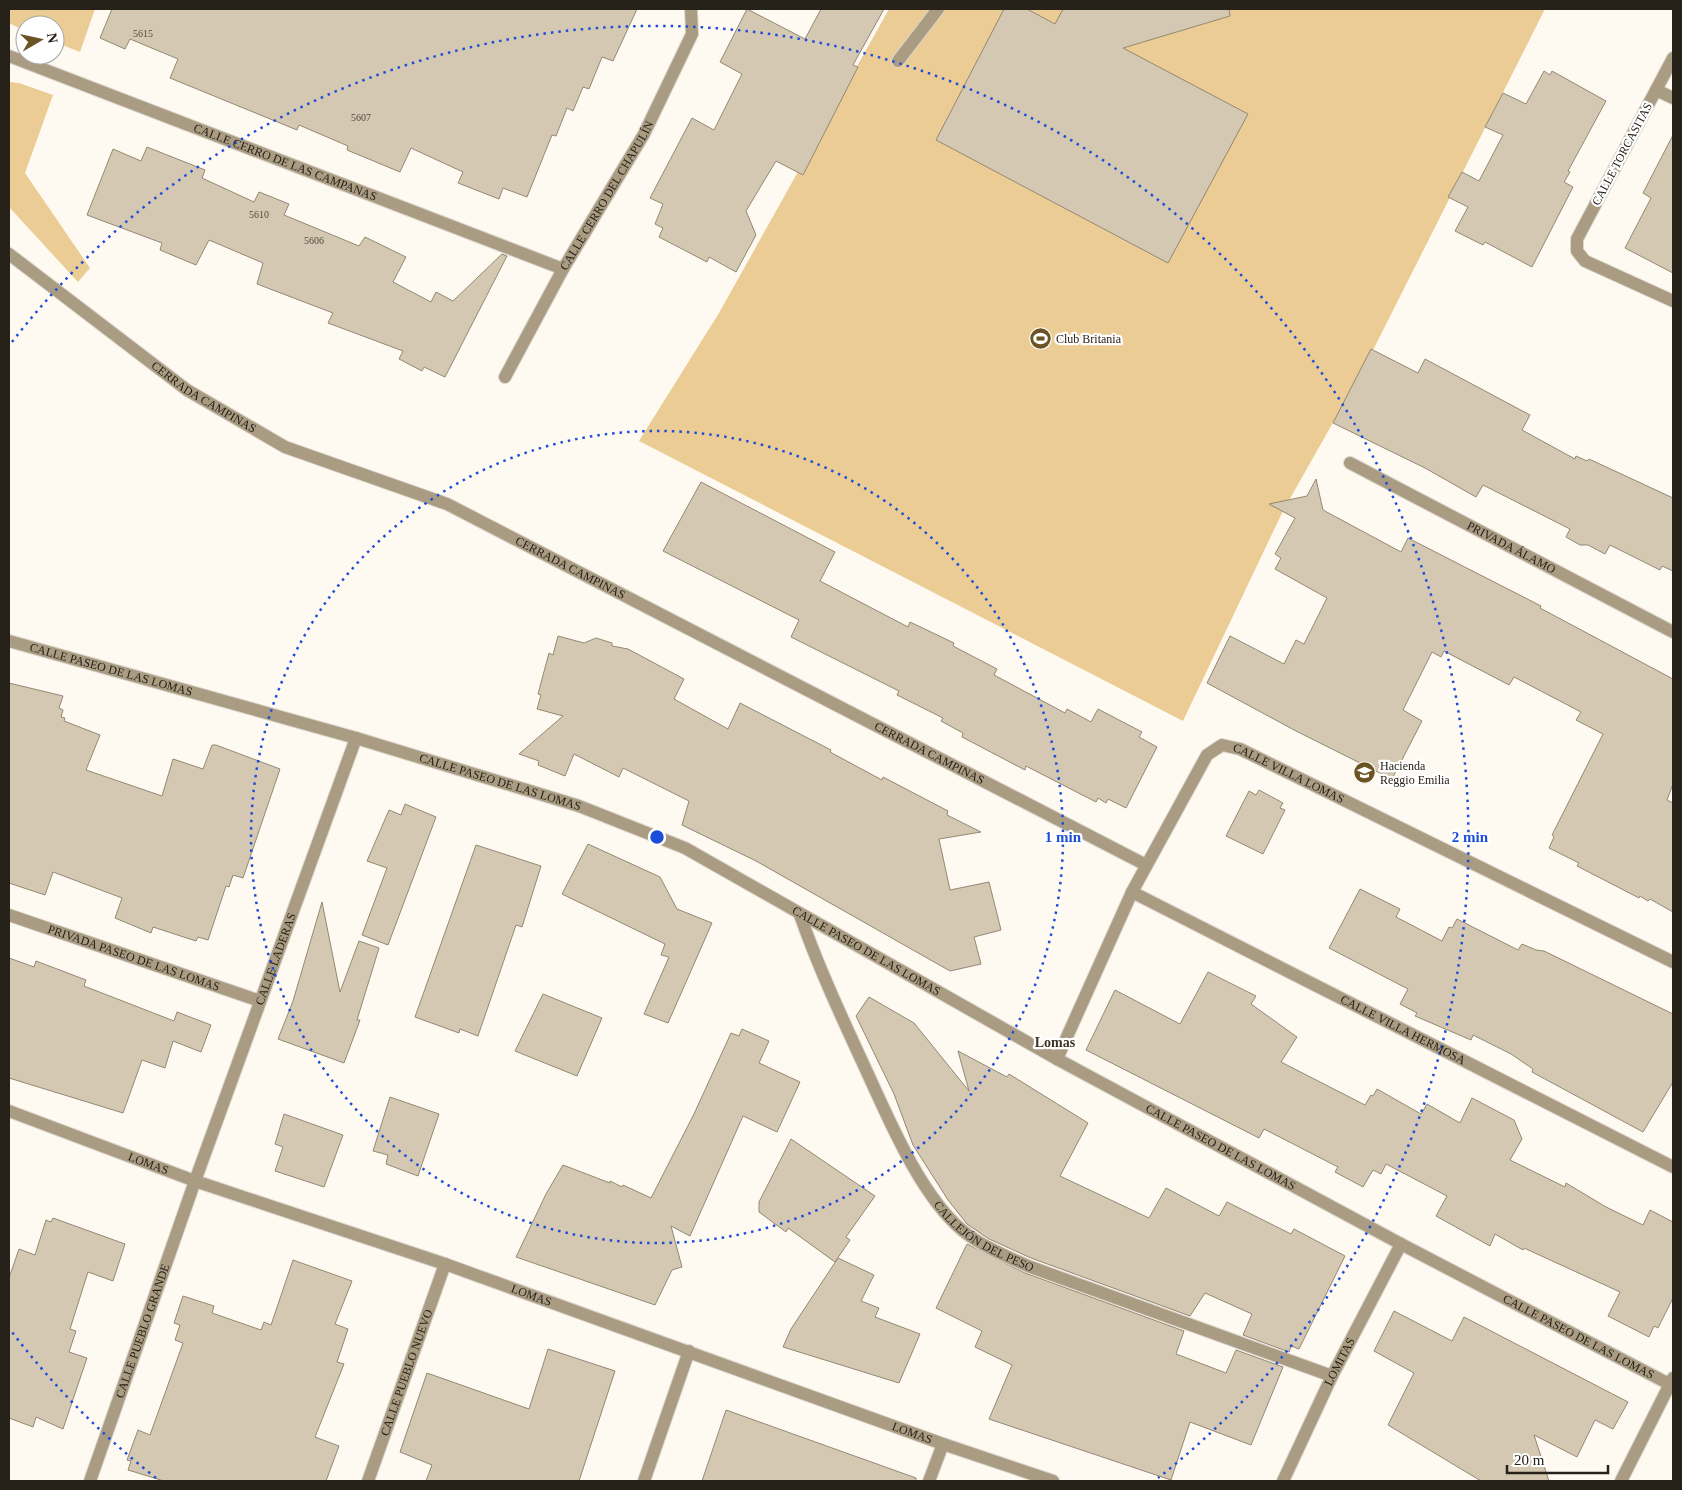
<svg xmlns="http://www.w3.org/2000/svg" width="1682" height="1490" font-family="'Times New Roman',serif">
	<rect width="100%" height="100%" fill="#fffaf1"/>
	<path fill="#ebcc95" d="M9,9H95L80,52L55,42V25H25V31L9,23Z
		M889,9H1545L1365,366L1283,511L1183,721L639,441L719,313Z
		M9,82L19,83L53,95L25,173L90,268L78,282L9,207Z"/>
	<path fill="#d5c8b2" stroke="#938873" d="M112,9H637L613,61L602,57L589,89L583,87L573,111L567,108L556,136L552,135L527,197L503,188L499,199L458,183L463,172L411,148L400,172L347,150L348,146L299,125L297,130L170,78L178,59L130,39L125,49L100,38Z
		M747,9L805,39L821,9H884L853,65L858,67L803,175L776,161L746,211L756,235L736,272L709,257L707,262L659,237L663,228L655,224L663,204L650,198L692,118L714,130L742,74L720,62Z
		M1004,9H1027L1055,24L1063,9H1229L1230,16L1123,48L1248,114L1168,263L936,140Z
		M1544,71L1550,75L1552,71L1606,101L1568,171L1570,172L1564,182L1573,187L1532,267L1485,242L1483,245L1455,231L1468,207L1448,197L1462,172L1479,181L1503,135L1485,127L1503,93L1526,104Z
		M1673,135V273L1625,248L1651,198L1643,193Z
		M147,147L205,170L202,178L254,202L259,192L289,204L284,215L359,246L365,237L406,257L393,282L431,302L436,292L453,301L502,254L507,256L445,377L424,367L422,371L399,359L403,351L328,323L333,313L257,284L263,263L209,240L196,265L160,250L162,243L87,215L113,149L141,161Z
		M1371,349L1418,373L1425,359L1530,415L1522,430L1575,459L1576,456L1587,461L1589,459L1673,498V571L1662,566L1660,570L1610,545L1605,554L1588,545H1580L1566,537L1570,529L1483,485L1476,497L1425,468L1333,423Z
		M1316,479L1323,510L1401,552L1408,538L1541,606L1540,608L1673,679V784L1667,800L1673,803V912L1650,899L1648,901L1640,896L1639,898L1577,866L1579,863L1549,848L1554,837L1552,835L1603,734L1576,720L1581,712L1514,677L1509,685L1444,651L1441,657L1432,652L1403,710L1422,721L1392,779L1296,731L1207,683L1230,636L1284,664L1296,640L1304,644L1327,598L1275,569L1281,558L1275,554L1295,518L1269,504L1307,496Z
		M701,482L835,552L820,581L908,627L910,622L954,643L953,646L997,669L994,675L1065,713L1067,709L1091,722L1098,709L1142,732L1139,737L1157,747L1126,808L1108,799L1106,803L1098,798L1096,802L1026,766L1025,770L962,737L963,733L941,721L943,718L897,695L899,691L791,637L799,620L663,551Z
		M558,636L584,643L596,638L612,643V646L628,649L684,679L674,699L728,729L740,703L831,750L830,752L882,780L883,777L948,811L947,815L981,832L939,839L950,890L989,882L1001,930L974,937L981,964L950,971L756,861L682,825L689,801L623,768L619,777L574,754L565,776L538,765L539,761L519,754L563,716L537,709L541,695L538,694L549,653L553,655Z
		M9,683L63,696L59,708L63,710L61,717L65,718L64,721L100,735L86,770L162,796L173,759L203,769L212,745H216L280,769L243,878L233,875L229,887L226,886L208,940L198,937L196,941L153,927L151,933L115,918L122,898L53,872L45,895L9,883Z
		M1259,790L1283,803L1280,808L1285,810L1263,854L1226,836L1249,791L1256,795Z
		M405,804L436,817L388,945L362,935L387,868L367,861L389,810L401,815Z
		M588,844L660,877L677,909L712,923L668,1023L644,1014L669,957L661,955L665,944L562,894Z
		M476,845L541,866L522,927L516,925L478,1036L460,1029L459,1033L415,1017Z
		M1360,889L1400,909L1396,917L1442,941L1449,927L1452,928L1457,919L1518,950L1522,944L1536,950L1544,951L1673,1014V1082L1643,1132L1532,1072L1533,1069L1511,1054L1473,1035L1471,1040L1415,1016L1417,1013L1400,1004L1408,989L1329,948Z
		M322,902L340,992L359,941L379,948L357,1020H360L344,1063L278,1039L293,1001Z
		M9,958L34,967L36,961L86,980L84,986L174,1021L177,1012L211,1025L201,1052L173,1041L165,1068L142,1060L123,1113L9,1078Z
		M1208,972L1256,996L1251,1004L1297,1037L1281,1062L1365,1105L1371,1095L1373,1096L1377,1089L1421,1114L1427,1104L1460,1123L1472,1098L1514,1120L1522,1139L1510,1160L1565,1187L1566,1183L1606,1207L1643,1225L1650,1210L1673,1222V1298L1658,1328L1654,1326L1649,1337L1608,1316L1620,1292L1524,1248L1523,1250L1495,1234L1490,1246L1436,1216L1447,1196L1386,1164L1381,1174L1373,1170L1363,1187L1335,1172L1338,1167L1264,1129L1259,1138L1086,1050L1115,990L1180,1024Z
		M543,994L602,1018L577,1076L515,1051Z
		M869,997L914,1023L969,1091L958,1051L1007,1077L1009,1074L1088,1123L1060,1176L1149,1218L1166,1188L1219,1216L1227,1202L1291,1234L1294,1229L1345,1256L1299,1349L1291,1346L1289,1352L1243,1335L1252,1314L1205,1293L1190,1316L1031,1258L989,1239L967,1224L948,1200L913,1145L894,1094L856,1016Z
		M742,1029L769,1041L759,1063L800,1082L777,1132L743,1116L690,1236L671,1226L682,1267L672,1270L655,1305L516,1257L546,1194L563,1165L610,1183V1181L622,1187L623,1185L651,1198L694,1114L731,1033L739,1036Z
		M390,1097L439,1114L418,1176L386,1164L388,1155L373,1151Z
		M284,1114L343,1135L324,1187L275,1171L283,1147L275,1144Z
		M791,1139L875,1196L846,1237L850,1240L835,1262L788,1228L786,1232L759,1212V1202Z
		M53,1218L125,1244L113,1281L88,1272L70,1329L76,1331L69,1352L87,1358L63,1429L36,1417L33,1427L9,1418V1278L19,1249L35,1255L46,1220L51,1222Z
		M967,1244L1025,1273L1184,1331L1176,1354L1226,1373L1236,1350L1283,1367L1251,1445L1190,1422L1171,1480L989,1419L1012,1365L975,1347L982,1331L936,1308Z
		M838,1258L874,1275L861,1301L879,1308L875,1317L920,1334L899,1383L783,1347L791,1329Z
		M293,1260L352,1281L335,1324L348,1329L337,1362L344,1364L315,1437L339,1446L326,1481H164L128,1470L131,1461L127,1460L138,1430L150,1435L183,1343L175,1340L180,1325L174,1323L183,1296L214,1306L212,1313L261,1330L264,1322L271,1325Z
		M1394,1311L1452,1341L1464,1317L1628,1402L1613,1429L1595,1420L1577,1457L1534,1435L1549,1481H1481L1388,1425L1414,1373L1374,1351Z
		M548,1349L615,1371L579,1481H426L432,1465L400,1452L427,1373L529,1409Z
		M726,1410L916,1478V1481H702Z"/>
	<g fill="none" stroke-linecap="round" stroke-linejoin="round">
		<defs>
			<path id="lane" d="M898,61L938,9"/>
			<g id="street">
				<path id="s1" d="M9,56L563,269"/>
				<path d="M1673,58L1577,239V251L1585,261L1673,301"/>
				<path d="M1656,90L1673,98"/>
				<path id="s2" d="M9,254L187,390L285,447L447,504L1146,865"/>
				<path id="s3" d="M505,377L563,269L644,134L692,34L691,9"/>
				<path id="s4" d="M1350,463L1673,632"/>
				<path id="s5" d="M9,641L356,738L579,806L685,848L1057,1059L1401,1244L1673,1386"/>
				<path id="s6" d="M1132,892L1673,1167"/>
				<path id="s7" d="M9,915L260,1001"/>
				<path id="s8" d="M800,915C819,969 843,1020 867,1072C889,1120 921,1196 962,1230C981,1246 1006,1256 1028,1266L1332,1376"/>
				<path id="s9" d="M1057,1059L1132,892L1207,755L1222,745L1240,749L1673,962"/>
				<path id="s10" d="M9,1111L195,1181L445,1264L943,1444L1053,1481"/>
				<path id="s11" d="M90,1481L195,1181L356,738"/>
				<path id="s12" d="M368,1481L445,1264"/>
				<path d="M644,1481L689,1351"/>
				<path d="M929,1481L943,1444"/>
				<path id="s13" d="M1283,1481L1332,1376L1401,1244"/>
				<path d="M1621,1481L1673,1378"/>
			</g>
		</defs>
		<use href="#lane" stroke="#dcd7ce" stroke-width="14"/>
		<use href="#street" stroke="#dcd7ce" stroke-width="14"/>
		<use href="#lane" stroke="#aa9c82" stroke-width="12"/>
		<use href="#street" stroke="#aa9c82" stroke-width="12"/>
	</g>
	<g fill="none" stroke="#1d4ed8" stroke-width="2.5" stroke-dasharray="2.5 5">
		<circle cx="657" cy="837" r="406"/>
		<path d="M156 1478A813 813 0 0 1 12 1332M12 342A813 813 0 1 1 1158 1478"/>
	</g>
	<defs>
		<symbol id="stadium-disc" viewBox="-11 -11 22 22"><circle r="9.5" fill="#6c5324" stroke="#fff"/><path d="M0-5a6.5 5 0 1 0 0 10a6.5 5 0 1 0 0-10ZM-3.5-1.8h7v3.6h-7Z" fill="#fff"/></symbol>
		<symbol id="school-disc" viewBox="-11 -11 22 22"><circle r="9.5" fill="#6c5324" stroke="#fff"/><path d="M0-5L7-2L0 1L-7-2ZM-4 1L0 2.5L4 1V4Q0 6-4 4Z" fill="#fff"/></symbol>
	</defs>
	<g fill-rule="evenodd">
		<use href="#stadium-disc" x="1028" y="326" width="25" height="25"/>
		<use href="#school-disc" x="1352" y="760" width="25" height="25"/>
	</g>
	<g text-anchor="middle" stroke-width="4.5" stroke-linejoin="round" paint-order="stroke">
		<g font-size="10" fill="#524b3f">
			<text x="143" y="37">5615</text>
			<text x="361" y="121">5607</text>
			<text x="259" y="218">5610</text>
			<text x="314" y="244">5606</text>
		</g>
		<g font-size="12" fill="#262119" stroke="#fff">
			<text transform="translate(1622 154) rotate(-62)" y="4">CALLE TORCASITAS</text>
			<text dy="4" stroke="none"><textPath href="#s1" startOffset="296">CALLE CERRO DE LAS CAMPANAS</textPath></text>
			<text dy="4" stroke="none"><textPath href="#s3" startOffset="208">CALLE CERRO DEL CHAPULÍN</textPath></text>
			<text dy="4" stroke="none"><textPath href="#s2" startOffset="242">CERRADA CAMPINAS</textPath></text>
			<text dy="4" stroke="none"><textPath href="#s4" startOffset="182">PRIVADA ÁLAMO</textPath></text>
			<text dy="4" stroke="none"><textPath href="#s2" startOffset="648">CERRADA CAMPINAS</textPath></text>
			<text dy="4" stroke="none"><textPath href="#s5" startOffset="106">CALLE PASEO DE LAS LOMAS</textPath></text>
			<text dy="4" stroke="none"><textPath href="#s2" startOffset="1052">CERRADA CAMPINAS</textPath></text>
			<text dy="4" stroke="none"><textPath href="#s9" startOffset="430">CALLE VILLA LOMAS</textPath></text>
			<text dy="4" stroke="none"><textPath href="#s5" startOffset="511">CALLE PASEO DE LAS LOMAS</textPath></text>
			<text dy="4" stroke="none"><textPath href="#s5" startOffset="916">CALLE PASEO DE LAS LOMAS</textPath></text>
			<text dy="4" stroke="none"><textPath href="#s7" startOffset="132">PRIVADA PASEO DE LAS LOMAS</textPath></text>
			<text dy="4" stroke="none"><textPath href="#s11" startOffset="554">CALLE LADERAS</textPath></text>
			<text dy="4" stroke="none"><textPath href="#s6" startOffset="304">CALLE VILLA HERMOSA</textPath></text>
			<text dy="4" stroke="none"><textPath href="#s5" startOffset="1321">CALLE PASEO DE LAS LOMAS</textPath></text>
			<text dy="4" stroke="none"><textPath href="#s10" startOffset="149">LOMAS</textPath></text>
			<text dy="4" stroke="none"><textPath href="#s8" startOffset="378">CALLEJÓN DEL PESO</textPath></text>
			<text dy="4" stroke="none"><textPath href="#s10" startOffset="554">LOMAS</textPath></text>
			<text dy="4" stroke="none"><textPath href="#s11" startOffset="159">CALLE PUEBLO GRANDE</textPath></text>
			<text dy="4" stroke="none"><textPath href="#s5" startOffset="1726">CALLE PASEO DE LAS LOMAS</textPath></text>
			<text dy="4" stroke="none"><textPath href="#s13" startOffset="132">LOMITAS</textPath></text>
			<text dy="4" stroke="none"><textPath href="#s12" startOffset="115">CALLE PUEBLO NUEVO</textPath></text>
			<text dy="4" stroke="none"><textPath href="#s10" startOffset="959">LOMAS</textPath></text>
		</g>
		<g font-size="12" fill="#262119" stroke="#fff" text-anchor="start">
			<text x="1056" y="343">Club Britania</text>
			<text x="1380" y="770">Hacienda<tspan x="1380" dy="14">Reggio Emilia</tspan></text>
		</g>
		<g font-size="14" font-weight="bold" fill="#3e3422" stroke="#fff">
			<text x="1055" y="1047">Lomas</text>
		</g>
	</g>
	<circle cx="657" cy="837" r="8" fill="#1d4ed8" stroke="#fff" stroke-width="2.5"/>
	<g font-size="15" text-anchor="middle" font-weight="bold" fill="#1d4ed8" stroke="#fff" stroke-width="4.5" stroke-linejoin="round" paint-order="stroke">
		<text x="1063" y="842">1 min</text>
		<text x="1470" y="842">2 min</text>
	</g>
	<rect width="1682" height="1490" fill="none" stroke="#262119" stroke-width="20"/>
	<g transform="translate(40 40) rotate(81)"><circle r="24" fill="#ffffff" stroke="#a8a6a3"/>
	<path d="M0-4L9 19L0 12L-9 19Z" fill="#6c5324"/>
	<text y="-8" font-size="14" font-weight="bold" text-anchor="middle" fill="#262119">N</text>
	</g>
	<path d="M1507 1465v8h101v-8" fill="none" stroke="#262119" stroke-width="2.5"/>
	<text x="1514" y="1465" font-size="15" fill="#262119" stroke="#ffffff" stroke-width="4" paint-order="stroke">20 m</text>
</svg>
